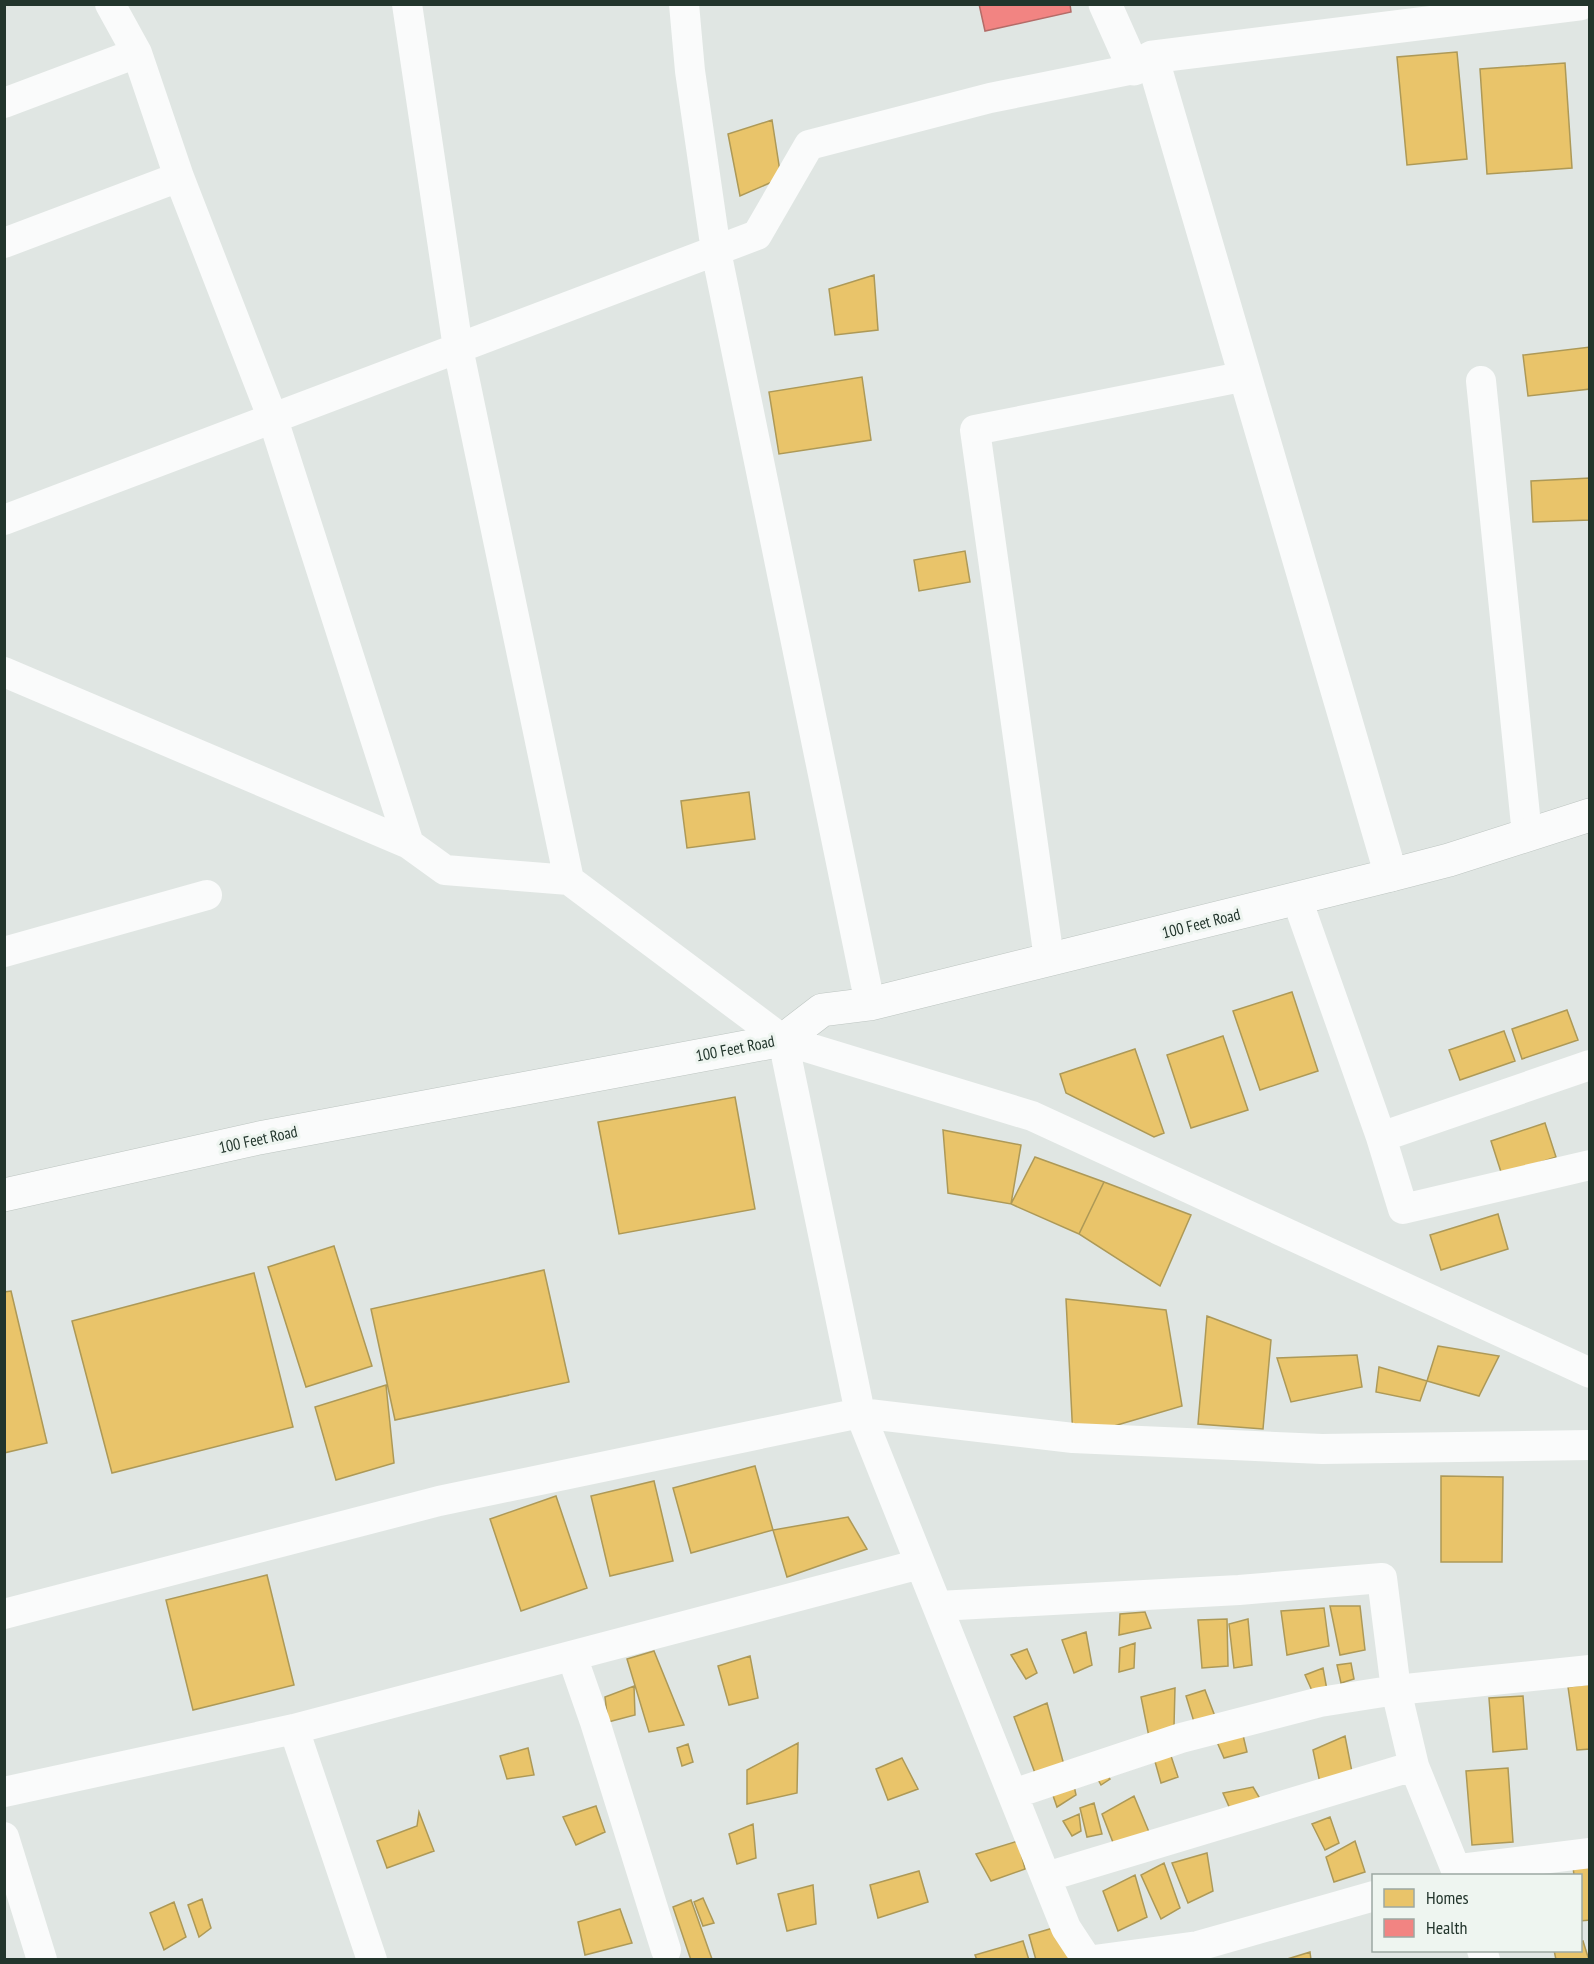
<svg xmlns="http://www.w3.org/2000/svg" width="1594" height="1964" font-family="'PT Sans Narrow',sans-serif">
	<rect width="100%" height="100%" fill="#e0e6e3"/>
	<path fill="#e9c46a" stroke="#ad9957" stroke-width="1.5" d="M1457,52L1467,159L1407,165L1397,57Z
		M1565,63L1572,168L1487,174L1480,69Z
		M772,120L781,178L740,196L728,134Z
		M874,275L878,330L835,335L829,289Z
		M1590,347V389L1528,396L1523,355Z
		M862,377L871,440L779,454L769,392Z
		M1590,478V520L1533,522L1531,481Z
		M965,551L970,582L919,591L914,560Z
		M749,792L755,839L687,848L681,801Z
		M1292,992L1318,1071L1260,1090L1233,1011Z
		M1567,1010L1578,1040L1522,1059L1512,1029Z
		M1504,1031L1515,1061L1460,1080L1449,1050Z
		M1223,1036L1248,1110L1191,1128L1167,1055Z
		M1135,1049L1164,1133L1154,1137L1066,1093L1060,1074Z
		M735,1097L755,1209L619,1234L598,1122Z
		M1545,1123L1556,1157L1502,1175L1491,1141Z
		M943,1130L1021,1145L1011,1204L948,1193Z
		M1035,1157L1104,1182L1079,1234L1011,1204Z
		M1104,1182L1191,1215L1160,1286L1079,1234Z
		M1498,1214L1508,1249L1441,1270L1430,1235Z
		M334,1246L372,1366L306,1387L268,1267Z
		M544,1270L569,1382L395,1420L371,1309Z
		M254,1273L293,1427L112,1473L72,1321Z
		M11,1291L47,1443L4,1453V1292Z
		M1066,1299L1166,1310L1182,1406L1073,1438Z
		M1207,1316L1271,1340L1263,1429L1198,1424Z
		M1438,1346L1499,1356L1479,1396L1427,1381Z
		M1357,1355L1362,1387L1291,1402L1277,1358Z
		M1379,1367L1427,1381L1420,1401L1376,1392Z
		M386,1385L394,1463L336,1480L315,1407Z
		M755,1466L773,1530L691,1553L673,1488Z
		M1441,1476L1503,1477L1502,1562H1441Z
		M654,1481L673,1561L610,1576L591,1496Z
		M556,1496L587,1588L521,1611L490,1519Z
		M848,1517L867,1549L787,1577L773,1530Z
		M267,1575L294,1685L193,1710L166,1600Z
		M1330,1606H1360L1365,1650L1340,1655Z
		M1324,1608L1329,1646L1287,1655L1281,1611Z
		M1145,1612L1151,1628L1119,1635L1120,1614Z
		M1227,1619L1228,1666L1202,1668L1198,1620Z
		M1248,1619L1252,1665L1234,1668L1229,1624Z
		M1086,1632L1092,1665L1074,1673L1062,1640Z
		M1135,1643L1134,1668L1119,1672L1120,1648Z
		M1027,1649L1037,1673L1026,1679L1011,1655Z
		M654,1651L684,1725L649,1732L627,1659Z
		M750,1656L758,1698L729,1705L718,1666Z
		M1351,1663L1354,1679L1341,1683L1337,1665Z
		M1323,1668L1327,1690L1313,1693L1305,1675Z
		M1590,1684V1749L1577,1750L1568,1687Z
		M634,1686L635,1715L608,1722L605,1697Z
		M1175,1688L1174,1726L1149,1737L1141,1697Z
		M1205,1690L1216,1719L1194,1722L1186,1696Z
		M1523,1696L1527,1749L1493,1752L1489,1698Z
		M1047,1703L1064,1765L1035,1773L1014,1717Z
		M1242,1731L1247,1752L1224,1758L1217,1742Z
		M1345,1736L1352,1772L1320,1783L1313,1750Z
		M798,1743L797,1793L747,1804V1770Z
		M688,1744L693,1762L682,1766L677,1748Z
		M528,1748L534,1775L507,1779L500,1756Z
		M1170,1753L1178,1777L1161,1783L1154,1758Z
		M902,1758L918,1789L888,1800L876,1769Z
		M1508,1768L1513,1842L1472,1845L1466,1771Z
		M1103,1770L1110,1779L1101,1785L1095,1774Z
		M1073,1781L1076,1795L1057,1807L1051,1790Z
		M1253,1787L1262,1802L1231,1811L1223,1793Z
		M1134,1796L1149,1832L1114,1845L1102,1814Z
		M1094,1803L1102,1834L1087,1837L1080,1808Z
		M596,1806L605,1832L576,1845L563,1817Z
		M419,1812L434,1851L387,1868L377,1841L417,1826Z
		M1079,1814L1081,1831L1072,1836L1063,1821Z
		M1330,1817L1339,1843L1325,1850L1312,1824Z
		M753,1824L756,1858L737,1864L729,1834Z
		M1018,1841L1025,1869L991,1881L976,1854Z
		M1355,1841L1365,1872L1334,1882L1326,1857Z
		M1207,1853L1213,1891L1188,1903L1172,1863Z
		M1164,1863L1180,1908L1161,1919L1141,1875Z
		M1590,1864V1920L1580,1921V1876H1574L1573,1866Z
		M919,1871L928,1902L878,1918L870,1885Z
		M1135,1875L1147,1917L1118,1931L1103,1891Z
		M813,1885L816,1924L787,1931L778,1894Z
		M703,1898L714,1923L703,1926L694,1902Z
		M202,1899L211,1928L199,1937L188,1905Z
		M691,1900L712,1959L711,1960H691L673,1907Z
		M174,1902L186,1937L164,1950L150,1913Z
		M620,1909L632,1943L585,1955L578,1922Z
		M1060,1926L1069,1960H1036L1029,1935Z
		M1023,1941L1029,1960H977L975,1955Z
		M1583,1941L1589,1960H1556L1554,1950H1580V1942Z
		M1310,1952L1311,1960H1284Z"/>
	<path fill="#f28482" stroke="#b46c68" stroke-width="1.5" d="M979,4H1070L1071,12L985,31Z"/>
	<g fill="none" stroke-linecap="round" stroke-linejoin="round">
		<defs>
			<path id="secondary" d="M4,1195L259,1138L783,1040L822,1010L870,1004L1391,875L1449,860L1590,815"/>
		</defs>
		<use href="#secondary" stroke="#bdc5c1" stroke-width="34"/>
		<path stroke="#fafbfb" stroke-width="30" d="M110,4L137,53L179,177L273,419L409,844
			M407,4L458,348L569,880
			M684,4L690,71L716,251L870,1004
			M4,103L137,53
			M4,243L179,177
			M1481,381L1527,835
			M4,520L757,235L809,145L990,98L1134,69
			M4,672L409,844L445,870L569,880L783,1040L1032,1116L1590,1373
			M1297,899L1381,1137L1590,1065
			M4,952L207,895
			M1049,959L975,430L1246,376
			M783,1040L860,1413L1066,1928L1087,1960
			M1381,1137L1403,1209L1590,1165
			M938,1606L1239,1590L1382,1578L1396,1690L1320,1702L1181,1738L1013,1794
			M4,1614L439,1501L860,1413L1073,1438L1322,1449L1590,1445
			M572,1656L595,1722L666,1950
			M294,1729L372,1960
			M1414,1766L1396,1690L1590,1670
			M4,1792L294,1729L920,1564
			M4,1837L42,1960
			M1460,1869L1590,1853
			M1046,1877L1414,1766L1456,1870
			M1482,1950L1485,1960
			M1094,1960L1198,1946L1374,1896"/>
		<path stroke="#fafbfb" stroke-width="33" d="M1105,4L1134,69L1152,57L1580,4
			M1152,57L1391,875"/>
		<use href="#secondary" stroke="#fafbfb" stroke-width="33"/>
	</g>
	<g text-anchor="middle" stroke-width="6" stroke-linejoin="round" paint-order="stroke">
		<g font-size="16" fill="#22352c" stroke="#eef5f0">
			<text transform="translate(1201 923) rotate(-14)" y="6">100 Feet Road</text>
			<text transform="translate(735 1048) rotate(-11)" y="6">100 Feet Road</text>
			<text transform="translate(258 1139) rotate(-12)" y="6">100 Feet Road</text>
		</g>
	</g>
	<rect width="1594" height="1964" fill="none" stroke="#22352c" stroke-width="12"/>
	<rect x="1372" y="1874" width="210" height="78" fill="#eef5f0" stroke="#9ca8a2" stroke-width="1.5"/>
	<rect x="1384" y="1889" width="30" height="18" fill="#e9c46a" stroke="#9ca8a2" stroke-width="1.5"/>
	<text x="1426" y="1904" font-size="18" fill="#22352c">Homes</text>
	<rect x="1384" y="1919" width="30" height="18" fill="#f28482" stroke="#9ca8a2" stroke-width="1.5"/>
	<text x="1426" y="1934" font-size="18" fill="#22352c">Health</text>
</svg>
